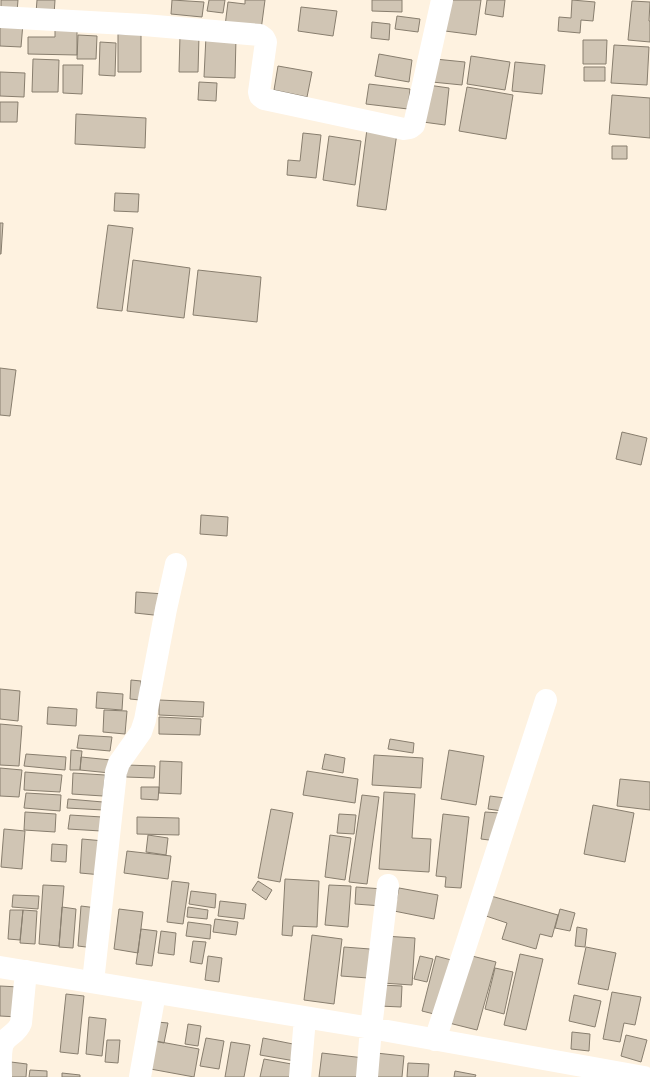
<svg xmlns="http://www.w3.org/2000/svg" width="650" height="1077" font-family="'IBM Plex Serif',serif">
	<rect width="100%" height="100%" fill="#fef2e0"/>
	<path fill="#d0c5b4" stroke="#887e6e" d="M1,0H18L17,12L1,11Z
		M37,0H55L54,15L36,13Z
		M172,0L204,2L202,17L171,14Z
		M209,0H225L223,13L207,11Z
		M245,0H265L261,30L225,26L228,2L245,4Z
		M372,0H402V12L372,11Z
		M450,0H481L476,35L445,31Z
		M487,0H505L503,17L485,14Z
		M572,0L595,2L593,21L581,20L580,33L558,31L559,17L571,18Z
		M632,1L650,2L649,21H650V42L628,40Z
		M301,7L337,11L333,36L298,31Z
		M397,16L420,19L418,32L395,29Z
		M0,21L23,23L21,47L0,46Z
		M372,22L390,24L389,40L371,38Z
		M55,24H77V55L28,54V37H55Z
		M118,34H141V72H118Z
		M78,35L97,36L96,59H77Z
		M180,35L199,36L198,72H179Z
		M206,36L236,38L235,78L204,77Z
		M583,40H607L606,64H583Z
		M100,42L116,43L115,76L99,75Z
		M614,45L649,47L647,85L611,83Z
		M379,54L412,60L409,82L375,76Z
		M471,56L510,62L505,90L467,84Z
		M33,59L59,60L58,92H32Z
		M435,59L465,62L462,85L432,82Z
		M515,62L545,65L542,94L512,91Z
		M63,65H83L82,94L63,93Z
		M278,66L312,72L307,97L274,90Z
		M584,67H605V81H584Z
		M0,72L25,73L24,97L0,96Z
		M199,82L217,83L216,101L198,100Z
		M369,84L410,89L408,109L366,104Z
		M428,85L449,88L445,125L423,122Z
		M467,87L513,95L506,139L459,131Z
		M612,95L650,98V138L609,134Z
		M0,102H18L17,122H0Z
		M76,114L146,118L145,148L75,144Z
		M367,129L397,133L386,210L357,206Z
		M303,133L321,135L316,178L287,175L288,160L300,161Z
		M329,136L361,141L355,185L323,180Z
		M612,146H627V159H612Z
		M115,193L139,194L138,212L114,211Z
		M0,223H3L1,254H0Z
		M108,225L133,228L122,311L97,308Z
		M133,260L190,268L184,318L127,311Z
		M198,270L261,277L257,322L193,315Z
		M0,368L16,370L10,416L0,415Z
		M622,432L647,438L641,465L616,459Z
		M201,515L228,517L227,536L200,534Z
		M136,592L164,594L163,616L135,613Z
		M131,680L141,681L140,700L130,699Z
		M0,689L20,691L18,721L0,719Z
		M97,692L123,694L122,710L96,708Z
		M159,700L204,702L203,717L159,715Z
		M48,707L77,709L76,726L47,724Z
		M104,710L127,711L125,734L103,732Z
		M159,717L201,719L200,735L159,734Z
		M0,724L22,726L19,766L0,765Z
		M79,735L112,737L110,751L77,748Z
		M390,739L414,743L413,753L388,749Z
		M71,750L82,751L80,770H70Z
		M449,750L484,756L476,805L441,799Z
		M26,754L66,757L65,770L24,766Z
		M325,754L345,758L343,773L322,769Z
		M374,755L423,758L421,788L372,785Z
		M81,757L111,760L110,773L80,770Z
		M160,761L182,762L181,794L159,793Z
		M127,765L155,766L154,778L126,777Z
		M0,768L22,770L19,797L0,796Z
		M307,771L358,779L355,803L303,795Z
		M25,772L62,775L60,792L24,790Z
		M73,773L105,775L103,796L72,794Z
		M620,779L650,782V810L617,806Z
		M141,787H159L158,800L141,799Z
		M384,792L415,794L412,838L431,839L429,872L379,869Z
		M26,793L61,795L60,811L24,808Z
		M362,795L379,797L367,884L349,882Z
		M490,796L505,798L502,811L488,809Z
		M68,799L103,802V810L67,808Z
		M593,805L634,813L625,862L584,854Z
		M271,809L293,813L280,882L258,878Z
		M25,812L56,814L55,832L24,830Z
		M485,812L500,813L497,841L481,839Z
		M339,814L356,815L354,834L337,833Z
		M443,814L469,817L461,888L445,887L446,877L436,876Z
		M70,815L102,817L101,831L68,829Z
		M137,817L179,818V835L137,834Z
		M4,829L25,831L22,869L1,867Z
		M148,835L168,838L166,855L146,852Z
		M330,835L351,838L345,880L325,877Z
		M82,839L104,841L102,875L80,873Z
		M52,844L67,845L66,862L51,861Z
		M127,851L171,856L168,879L124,873Z
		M285,879L319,881L317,927L293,926L292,936L282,935Z
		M172,881L189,883L183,924L167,922Z
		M258,881L272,890L266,900L252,890Z
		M43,885L64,886L59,946L39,944Z
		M329,885L351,886L348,927L325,925Z
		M356,887L383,889L382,906L355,904Z
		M399,888L438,895L434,919L394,911Z
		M191,891L216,894L215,908L189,904Z
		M13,895L39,896L38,909L12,907Z
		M491,896L558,915L552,937L540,934L536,949L502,939L507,923L486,916Z
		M220,901L246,904L244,919L218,916Z
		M81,906L97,908L94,948L78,946Z
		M62,907L76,909L73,948L59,947Z
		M188,907L208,910L207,919L187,917Z
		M119,909L143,912L138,953L114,949Z
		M560,909L575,913L570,931L555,928Z
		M10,910H23L20,940L8,939Z
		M23,910L37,911L35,944L20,943Z
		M215,919L238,922L236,935L213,932Z
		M188,922L211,925L210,939L186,936Z
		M577,927L587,929L585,947L575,946Z
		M141,929L157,931L152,966L136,964Z
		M161,931L176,933L174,955L158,953Z
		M312,935L342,939L334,1004L304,1000Z
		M384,936L415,938L412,985L382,983Z
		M193,941L206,942L202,964L190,962Z
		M344,947L370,949L368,978L341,976Z
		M586,947L616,953L608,990L578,984Z
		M520,954L543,959L526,1030L504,1025Z
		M468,955L496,962L477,1030L449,1023Z
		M208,956L222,958L219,982L205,980Z
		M420,956L433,959L427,982L414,979Z
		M436,956L455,961L442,1016L422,1011Z
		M495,968L513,972L504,1014L485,1009Z
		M380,985L402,986L401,1007L379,1006Z
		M0,986L19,987L18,1017L0,1016Z
		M612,992L641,997L635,1025L624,1023L620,1042L603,1039Z
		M66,994L84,996L78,1054L60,1052Z
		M574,995L601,1001L595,1027L569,1021Z
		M89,1017L106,1019L102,1056L86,1054Z
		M157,1022L168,1023L164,1043L154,1041Z
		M188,1024L201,1026L198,1046L185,1044Z
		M572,1032L590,1034L589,1051L571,1049Z
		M626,1035L647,1040L641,1062L621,1056Z
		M206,1038L224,1041L219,1069L200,1066Z
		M263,1038L298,1045L295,1061L260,1055Z
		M107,1040H120L118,1063L105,1062Z
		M150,1040L199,1049L194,1077L145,1068Z
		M231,1042L250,1045L244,1077H225Z
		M322,1053L364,1058L361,1077H319Z
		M376,1053L404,1056L402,1077H374Z
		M264,1059L297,1065L294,1077H260Z
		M11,1062L27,1064L26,1077H9Z
		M408,1063L429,1064L428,1077H407Z
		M30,1070L47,1071V1077H29Z
		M455,1071L476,1075L475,1077H454Z
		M62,1073L80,1075V1077H62Z"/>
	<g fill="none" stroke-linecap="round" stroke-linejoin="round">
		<path stroke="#fff" stroke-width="22" d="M0,17L144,25L260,35L264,38L266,42L259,92L260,96L264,99L404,129L410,128L414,125L442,0
			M0,967L371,1028L644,1077
			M93,982L116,772L119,763L141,732L145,720L166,609L176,564
			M435,1040L546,700
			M1,1077C1,1069 0,1051 3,1044C7,1035 17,1034 21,1023L26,971
			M140,1077L155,993
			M300,1077L305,1018
			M367,1077L371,1028L388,885"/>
	</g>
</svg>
